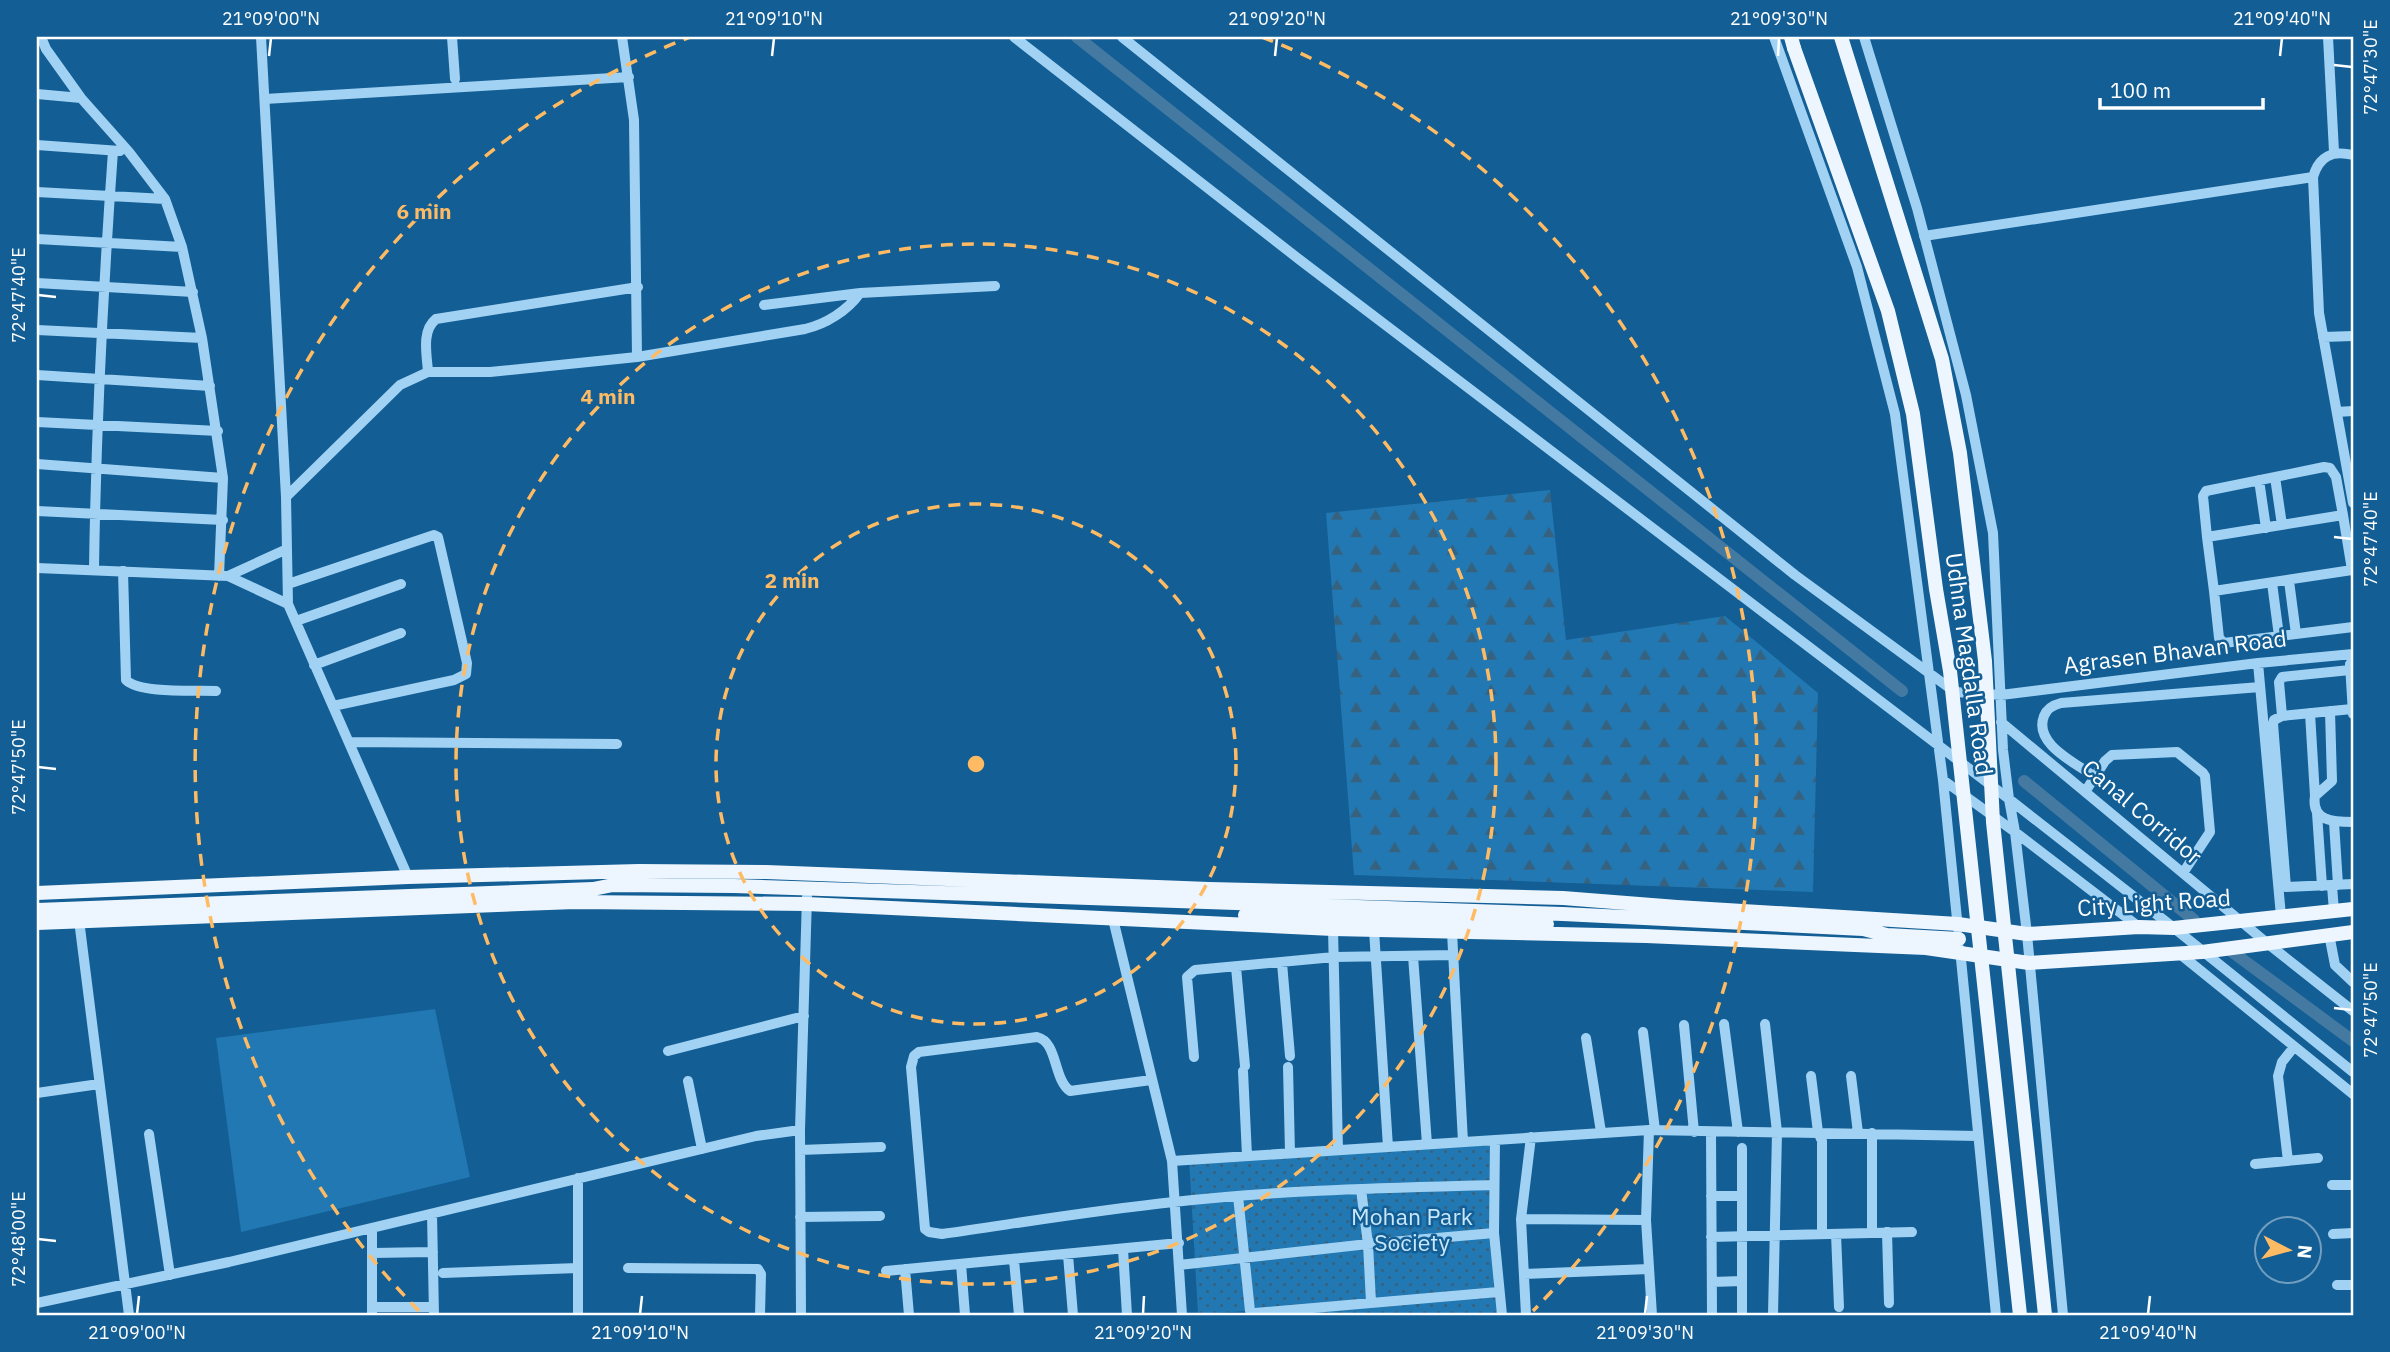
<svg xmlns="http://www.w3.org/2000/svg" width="2390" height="1352" font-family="'IBM Plex Sans',sans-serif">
	<defs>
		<pattern id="forest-firs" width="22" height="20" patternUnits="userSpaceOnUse" patternTransform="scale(1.75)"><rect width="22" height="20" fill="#2178b2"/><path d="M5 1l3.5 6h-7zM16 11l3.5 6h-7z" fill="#36627f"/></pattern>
		<pattern id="park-dots" width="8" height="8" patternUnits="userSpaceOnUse" patternTransform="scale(1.75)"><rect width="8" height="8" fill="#2178b2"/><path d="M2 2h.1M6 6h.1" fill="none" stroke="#36627f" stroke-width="1.8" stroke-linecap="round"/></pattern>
	</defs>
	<rect width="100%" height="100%" fill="#125e95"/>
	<path fill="url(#forest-firs)" d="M1550,490L1566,640L1725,616L1818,693L1813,892L1354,875L1326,513Z"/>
	<path fill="url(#park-dots)" d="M1493,1140L1503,1315H1244L1294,1312V1308L1198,1314L1189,1158Z"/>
	<path fill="#2178b2" d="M435,1009L470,1177L241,1232L216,1038Z"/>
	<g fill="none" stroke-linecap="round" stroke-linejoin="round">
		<path stroke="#447aa2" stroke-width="12" d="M1077,37L1902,691
			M2024,781L2194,920
			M2231,951L2353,1041"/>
		<path stroke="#a1d2f3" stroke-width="10" d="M41,37L46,49L81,98L129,152L165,199L182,247L202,338L223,478L219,576
			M261,37L286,497L288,604
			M452,37L455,79
			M622,37L634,120L637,357
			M1014,37L1300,260L2009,799L2174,928L2353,1072
			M1122,37L1795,575L1955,692L2001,695L2258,663L2353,654
			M1774,37L1857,267L1895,414L1943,780L1958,929
			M1864,37L1917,208L1966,395L1993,533L2003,750L2009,799L2015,832L2027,934L2063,1315
			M2328,37L2334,152
			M37,94L81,98
			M265,99L629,77
			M37,145L120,151
			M2353,155C2332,150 2319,156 2313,177L2319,313L2353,503
			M37,192L165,199
			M1924,236L2313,177
			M37,239L182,247
			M37,283L193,292
			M764,305L860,293L995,286
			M37,330L202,338
			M2323,337L2353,336
			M428,372C427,355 421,331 436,319L638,287
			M37,375L210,386
			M2337,412L2353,411
			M37,422L218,431
			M37,464L223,478
			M2275,477L2282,525
			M2259,480L2266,528
			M286,497L400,385L428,372H490L637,357L805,329C826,324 847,311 860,293
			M37,511L223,520
			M2343,515L2352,570L2214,591L2207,537Z
			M2207,537L2203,496L2206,491L2324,467L2330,468L2336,477L2343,515
			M37,568L228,576L288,604L408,877
			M94,569C96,430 103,290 113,151
			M123,571L126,680C140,694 195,690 216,691
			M228,576L287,549
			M2289,581L2296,634
			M2272,583L2279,636
			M288,584L434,535L438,537L467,663L466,674L454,680L333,706
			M2214,591L2219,638L2224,643L2353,627
			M296,621L401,584
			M2258,663L2281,916
			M2350,664L2353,714
			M314,665L401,633
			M2352,709L2282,716L2274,720L2273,724L2286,887L2353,884
			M2330,711L2332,781L2315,796C2311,821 2333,822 2353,822
			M2310,713L2315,796
			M2282,716L2279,682L2282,677L2350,670
			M2001,722L2267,943L2353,1011
			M349,742L617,744
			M2095,777C2076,763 2033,744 2044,716C2047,708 2053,705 2061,703L2260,687
			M1943,780L2015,832L2139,927
			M2085,792L2105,761L2112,755L2177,752L2203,773L2205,776L2210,832L2183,873
			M2317,813L2322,886
			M2334,822L2338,885
			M2332,886L2334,911
			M1113,919L1172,1161L1182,1315
			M79,920L129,1315
			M1333,929L1338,1150
			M1374,930L1388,1147
			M1452,932L1463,1142
			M2329,934L2335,965L2353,982
			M1960,949L1996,1315
			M2180,954L2353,1094
			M1413,956L1427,1144
			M1282,963L1290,1056
			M1236,967L1245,1066
			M1724,1024L1738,1132
			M1765,1024L1777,1132L1773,1315
			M1684,1025L1694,1132
			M1643,1032L1655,1130
			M1586,1038L1601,1132
			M668,1051L804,1016
			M1194,1057L1187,977L1195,970L1334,957L1453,955
			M1288,1067L1290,1153
			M1243,1071L1247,1156
			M1811,1076L1818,1132L1822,1141V1234
			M1851,1076L1858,1133
			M1151,1080L1070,1091C1053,1079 1058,1042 1037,1037L919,1052L914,1056L911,1067L925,1229L929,1232L942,1234C1019,1223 1097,1210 1174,1202C1280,1190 1387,1188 1494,1185
			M688,1081L702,1149
			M37,1093L99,1084
			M1649,1130L1646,1220L1652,1315
			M1711,1132L1712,1315
			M149,1134L170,1275
			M1495,1140L1494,1233L1502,1315
			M1742,1148V1315
			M800,1150L881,1147
			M1172,1161L1649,1130L1978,1136
			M2288,1161L2278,1076L2282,1062L2294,1047
			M2255,1164L2318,1158
			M578,1178V1315
			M2332,1185H2353
			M1361,1189L1368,1244L1371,1302
			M1238,1196L1250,1311L1255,1313L1498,1292
			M1711,1196H1742
			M432,1214L434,1315
			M800,1217L880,1216
			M1521,1219L1646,1220
			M1887,1232L1889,1303
			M1872,1233V1133
			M1836,1234L1839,1307
			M2333,1234L2353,1233
			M1711,1237L1912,1232
			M1123,1249L1127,1315
			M372,1253L433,1252
			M1068,1255L1073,1315
			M1014,1260L1019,1315
			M961,1264L965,1315
			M1179,1265L1368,1244L1494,1233
			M628,1268L758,1269L761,1274L760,1315
			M905,1269L909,1315
			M886,1271L1179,1243
			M443,1273L578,1268
			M1524,1274L1649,1269
			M1712,1282L1742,1281
			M2337,1285H2353
			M37,1303L229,1262L756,1136L800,1130
			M372,1307H433
			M372,1315V1228
			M801,1315L800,1130L807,897
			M1526,1315L1521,1219L1531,1137"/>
		<path stroke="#edf6ff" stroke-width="14" d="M1791,37L1794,48
			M37,893L408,877L639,871L766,872L1209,889L1563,898L1677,907L1958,924L2027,934L2139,927L2174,928L2353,909
			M37,910L593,889L613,885L734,886L1563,914L1863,929L1887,935L1959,939
			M1245,915L1547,924
			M37,923L575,902L807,904L1333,929L1646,936L1926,948L2029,963L2202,952L2353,932"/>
		<path stroke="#edf6ff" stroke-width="14" d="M1841,37L1942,359L1960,453L1985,661L1993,822L2045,1315
			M1794,48L1888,311L1913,414L1936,589L1950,671L2020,1315"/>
	</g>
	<path fill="none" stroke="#fff" stroke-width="2.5" d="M269,56L271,38M772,56L774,38M1275,56L1277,38M1778,56L1779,38M2280,56L2282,38M2334,65L2352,67M38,295L56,297M2334,537L2352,539M38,767L56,769M2334,1008L2352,1010M38,1239L56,1241M137,1314L139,1296M640,1314L642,1296M1143,1314L1144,1296M1645,1314L1647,1296M2148,1314L2150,1296"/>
	<g fill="none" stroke="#ffbb63" stroke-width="3.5" stroke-dasharray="12 9">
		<circle cx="976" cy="764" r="260"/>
		<circle cx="976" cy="764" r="520"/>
		<path d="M419 1311A781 781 0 0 1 690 37M1262 37A781 781 0 0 1 1533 1311"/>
	</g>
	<g text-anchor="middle" stroke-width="5" stroke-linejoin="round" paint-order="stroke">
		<g font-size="23" fill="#fff" stroke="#125e95">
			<text transform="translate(2175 652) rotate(-7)" y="8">Agrasen Bhavan Road</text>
			<text transform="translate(1969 664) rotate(82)" y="8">Udhna Magdalla Road</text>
			<text transform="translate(2142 812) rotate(40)" y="8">Canal Corridor</text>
			<text transform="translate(2154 903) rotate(-4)" y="8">City Light Road</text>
		</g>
		<g font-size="23" fill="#c9e8fd" stroke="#125e95">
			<text x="1412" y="1225">Mohan Park<tspan x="1412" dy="26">Society</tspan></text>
		</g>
	</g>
	<circle cx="976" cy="764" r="10" fill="#ffbb63" stroke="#125e95" stroke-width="3.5"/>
	<g font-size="21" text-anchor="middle" font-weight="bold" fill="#ffbb63" stroke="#125e95" stroke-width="5" stroke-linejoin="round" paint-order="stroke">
		<text x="424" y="219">6 min</text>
		<text x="608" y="404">4 min</text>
		<text x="792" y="588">2 min</text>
	</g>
	<rect width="2390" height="1352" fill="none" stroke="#125e95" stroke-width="77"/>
	<g transform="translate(2288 1250) rotate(96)"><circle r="33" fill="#125e95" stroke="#719ebf" stroke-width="2"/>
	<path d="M0-5L12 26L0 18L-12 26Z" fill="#ffbb63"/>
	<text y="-10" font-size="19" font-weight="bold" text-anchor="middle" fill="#ffffff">N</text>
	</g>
	<path d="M2100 98v10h163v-10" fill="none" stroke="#ffffff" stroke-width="3.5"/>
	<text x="2110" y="98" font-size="21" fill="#ffffff" stroke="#125e95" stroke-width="5" paint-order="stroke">100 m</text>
	<rect x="38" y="38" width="2314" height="1276" fill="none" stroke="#fff" stroke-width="2.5"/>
	<g font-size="18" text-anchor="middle" fill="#fff">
		<text x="271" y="25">21°09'00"N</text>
		<text x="774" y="25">21°09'10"N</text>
		<text x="1277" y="25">21°09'20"N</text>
		<text x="1779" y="25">21°09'30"N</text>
		<text x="2282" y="25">21°09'40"N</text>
		<text transform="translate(2371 67) rotate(-90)" y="6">72°47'30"E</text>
		<text transform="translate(19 295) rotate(-90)" y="6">72°47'40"E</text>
		<text transform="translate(2371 539) rotate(-90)" y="6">72°47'40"E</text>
		<text transform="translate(19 767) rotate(-90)" y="6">72°47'50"E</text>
		<text transform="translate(2371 1010) rotate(-90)" y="6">72°47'50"E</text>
		<text transform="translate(19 1239) rotate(-90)" y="6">72°48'00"E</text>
		<text x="137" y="1339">21°09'00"N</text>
		<text x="640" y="1339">21°09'10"N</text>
		<text x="1143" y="1339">21°09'20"N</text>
		<text x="1645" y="1339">21°09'30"N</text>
		<text x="2148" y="1339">21°09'40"N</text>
	</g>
</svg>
